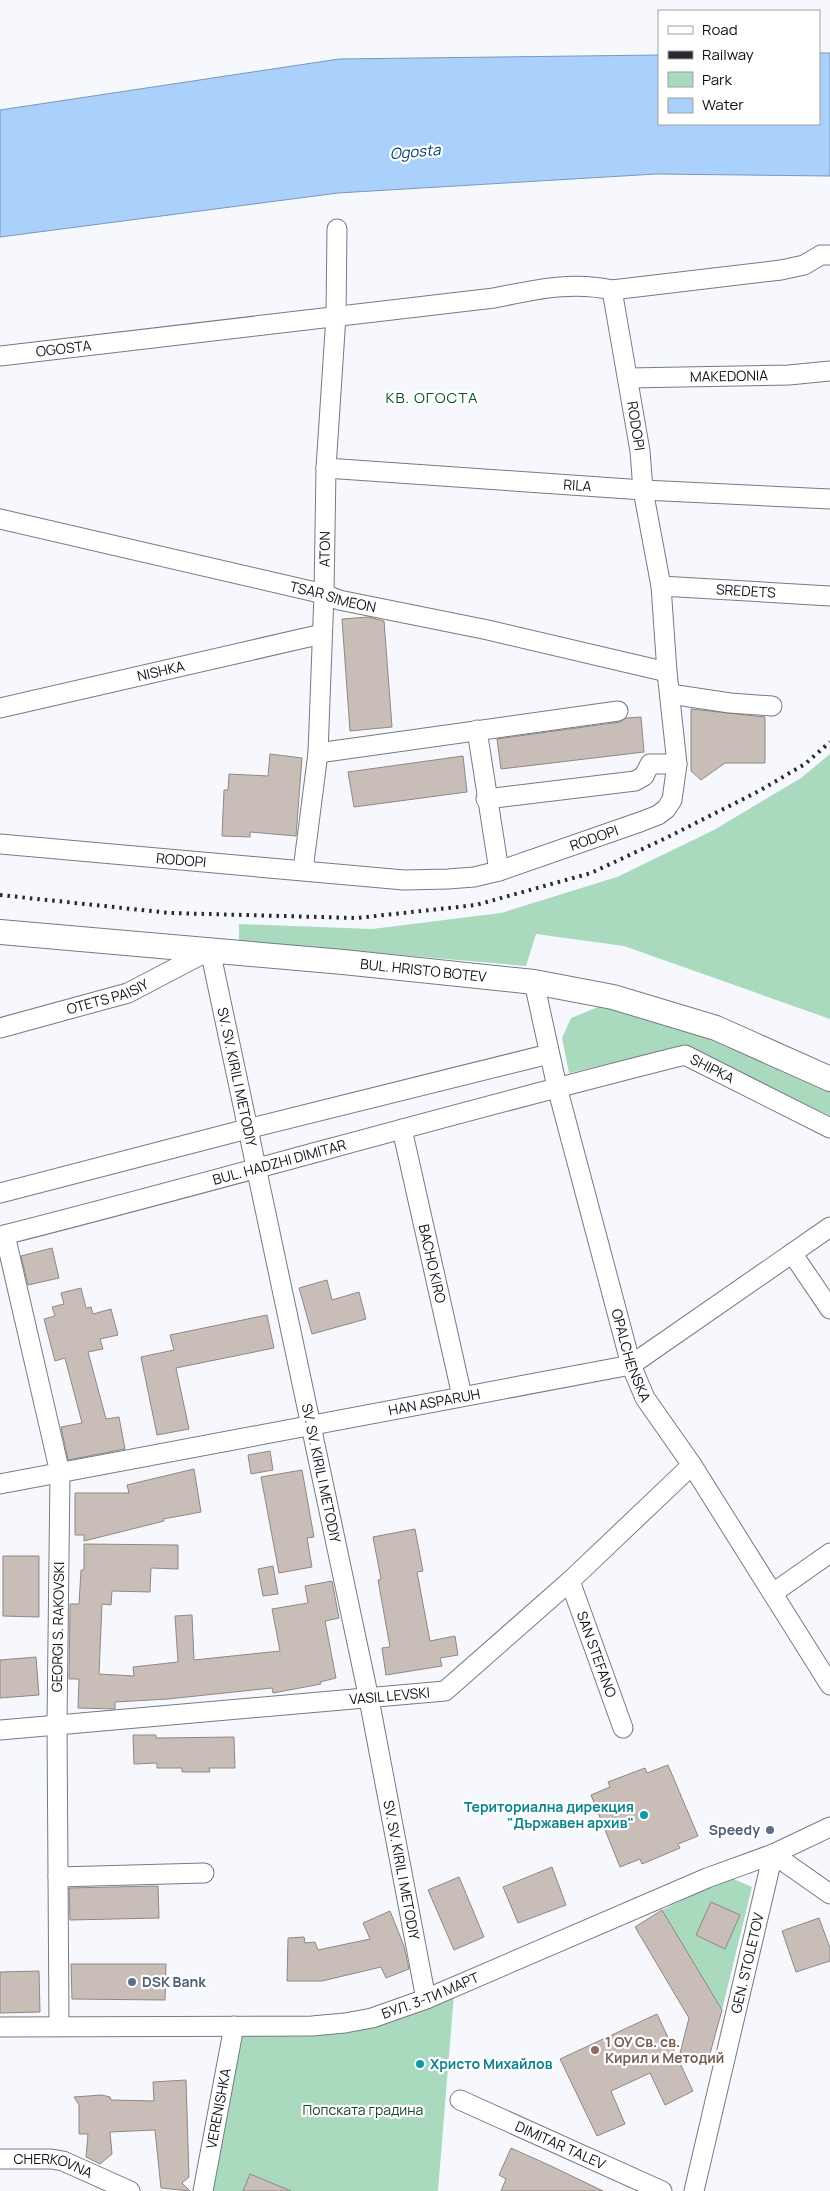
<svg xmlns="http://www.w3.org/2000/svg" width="830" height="2191" font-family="Manrope,sans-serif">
	<rect width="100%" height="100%" fill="#f6f8fe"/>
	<path fill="#a9dabe" d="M830,754V1019L624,946L536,934L526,966L239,941V924L372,929L501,913L617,877L714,830L801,778Z
		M603,1005L712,1034L830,1086V1116L685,1046L569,1073L562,1038L571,1018Z
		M729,1877L752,1887L722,2010L662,1910Z
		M454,1994L438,2191H205L242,2036L318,2035L372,2026Z"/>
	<path fill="#aad1fc" stroke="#7c97b7" d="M819,53H830V176L656,174L338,193L0,237V110L339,59L659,55V124H819Z"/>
	<path fill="#c8bdb7" stroke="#928782" d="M368,617L384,621L392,727L350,731L342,619Z
		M691,709L765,717V763H725L701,780L691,771Z
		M641,717L644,752L501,769L497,739L620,722L626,718Z
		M270,754L302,758L296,836L250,832V837L222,836L224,790H228L229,774L268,776Z
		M463,756L467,792L354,807L348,772Z
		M52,1248L59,1278L28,1285L21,1256Z
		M327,1280L332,1300L359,1292L366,1319L312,1334L299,1288Z
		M81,1288L86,1308L91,1307L93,1314L111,1309L118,1335L100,1339L103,1349L88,1352L106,1419L119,1417L125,1449L68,1460L61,1427L82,1423L65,1358L55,1361L44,1319L55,1316L52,1307L64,1304L61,1293Z
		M267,1315L274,1348L176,1368L189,1429L157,1435L141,1357L174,1350L170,1335Z
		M270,1451L273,1470L251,1474L248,1455Z
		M194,1469L201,1512L163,1519L164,1521L84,1541V1535H75V1493H129L127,1485Z
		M302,1470L314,1537L307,1538L312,1567L279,1573L261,1477Z
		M415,1529L423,1571L417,1572L430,1641L455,1636L458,1655L440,1658L442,1666L386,1675L382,1648L390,1647L378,1580L381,1579L373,1537Z
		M84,1544L178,1545V1569L151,1568L150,1592L112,1591L111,1605L102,1604L99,1674L134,1676L133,1667L178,1662L175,1616L192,1615L194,1660L280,1651L272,1609L308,1603L305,1586L332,1581L339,1618L325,1621L336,1678L320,1682L321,1684L273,1693L272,1688L168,1699L115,1702V1709L78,1708L79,1679H69L70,1607V1604H79L81,1570H84Z
		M3,1556H39V1617L3,1616Z
		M273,1566L278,1594L263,1596L258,1569Z
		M36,1657L39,1695L0,1698V1660Z
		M133,1735H156V1738L234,1737L235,1768H209L210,1772H182V1768H157V1763L134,1764Z
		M668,1765L698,1836L678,1844L680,1848L642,1864L640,1859L620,1867L591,1795L610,1787L608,1782L645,1768L647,1773Z
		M552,1867L566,1905L518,1923L503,1887Z
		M459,1877L484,1937L454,1950L428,1890Z
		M158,1886L159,1918L70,1920L69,1888Z
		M711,1902L740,1915L725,1949L696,1935Z
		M662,1910L722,2010L708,2061L680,2053L689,2018L635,1927Z
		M390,1911L404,1946L409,1969L386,1978L381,1967L322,1981H287L288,1938L304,1937L305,1943L315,1942L318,1950L370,1939L363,1923Z
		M819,1918L830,1948V1961L796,1972L782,1931Z
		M71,1964H166L165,2000L72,1999Z
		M39,1971L40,2012L0,2013V1972Z
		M657,2014L693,2091L665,2105L650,2073L611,2091L625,2124L597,2136L560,2059Z
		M186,2080L189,2177L182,2183L190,2191L161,2188L155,2130L110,2132L112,2154L100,2164L86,2157L88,2134H79V2105L74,2097L102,2095L110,2097L111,2100L154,2101L153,2082Z
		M511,2148L551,2166L603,2191H501L506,2179L499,2175Z
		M250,2174L291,2191H243Z"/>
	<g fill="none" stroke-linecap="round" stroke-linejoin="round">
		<defs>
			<g id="minor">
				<path id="s1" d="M0,356L494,298C534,290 571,281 612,290L781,270L804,265L821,255H830"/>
				<path id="s2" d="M628,378L789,375L830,371"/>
				<path id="s3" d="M326,468L643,490L830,499"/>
				<path id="s4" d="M0,519L324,594L339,600L488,630L667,672"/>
				<path id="s5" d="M661,586L830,596"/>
				<path d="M670,694L730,703L772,706"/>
				<path id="s6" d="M0,708L322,634"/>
				<path d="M477,730L499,871"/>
				<path d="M318,753L618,711"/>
				<path d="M486,799L635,781L644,776L650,764H677"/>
				<path id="s7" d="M0,844L404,880L448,879L474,877L499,871L640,822L658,815L666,809L672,800L677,764L667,672L661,586L643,490L640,451L612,290"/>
				<path id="s8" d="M303,870L318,753L324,594L326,468L336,316L337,229"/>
				<path id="s9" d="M534,982L557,1087L631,1365L645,1398L692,1465L830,1685"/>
				<path id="s10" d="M0,1028L128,993L210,950L369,1699L426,1999"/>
				<path id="s11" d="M402,1129L462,1396"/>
				<path d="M0,1193L247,1129L549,1054"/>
				<path d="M5,1235L60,1473L57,1724L59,2026"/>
				<path id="s12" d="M0,1236C229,1178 456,1112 685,1055L830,1128"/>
				<path d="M792,1253L830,1309"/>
				<path id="s13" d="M0,1484L631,1365L830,1227"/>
				<path id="s14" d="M570,1581L623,1728"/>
				<path d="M773,1593L830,1553"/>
				<path id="s15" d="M0,1730L445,1691L570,1581L692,1465"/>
				<path d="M58,1877L204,1873"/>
				<path id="s16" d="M0,2027L312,2026L345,2023L372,2018L426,1999L707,1878L773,1854L830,1827"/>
				<path id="s17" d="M460,2100L662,2191"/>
				<path id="s18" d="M0,2159H51L63,2161L130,2191"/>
				<path id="s19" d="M203,2191L234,2026"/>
				<path id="s20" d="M694,2191L773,1854L830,1894"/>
			</g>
			<g id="tertiary">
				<path id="s21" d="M0,932L343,962L534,982L613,997L716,1028L830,1079"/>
			</g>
		</defs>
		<use href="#minor" stroke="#777a84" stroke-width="21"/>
		<use href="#tertiary" stroke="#777a84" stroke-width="26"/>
		<use href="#minor" stroke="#fff" stroke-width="19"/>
		<use href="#tertiary" stroke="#fff" stroke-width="24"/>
		<path stroke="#292a2f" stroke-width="4" stroke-dasharray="2.5 5" stroke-linecap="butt" d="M0,895L170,913L357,918L476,905L591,873L666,838L759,791L805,764L830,742"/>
	</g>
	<g fill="#0f9aa8" stroke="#fff" stroke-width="2">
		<circle cx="644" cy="1815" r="5"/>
		<circle cx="420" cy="2064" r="5"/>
	</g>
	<g fill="#5c6f8a" stroke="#fff" stroke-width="2">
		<circle cx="770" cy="1830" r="5"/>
		<circle cx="132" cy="1982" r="5"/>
	</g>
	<circle fill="#8d6e63" stroke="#fff" stroke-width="2" cx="595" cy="2050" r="5"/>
	<g text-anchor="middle" stroke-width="4.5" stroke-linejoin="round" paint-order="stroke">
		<g font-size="14" fill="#101115" stroke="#fff">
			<text dy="5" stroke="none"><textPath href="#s1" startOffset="64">OGOSTA</textPath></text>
			<text dy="5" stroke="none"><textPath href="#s2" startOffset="101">MAKEDONIA</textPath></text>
			<text transform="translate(636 426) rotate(81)" y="5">RODOPI</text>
			<text dy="5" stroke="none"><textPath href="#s3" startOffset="252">RILA</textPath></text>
			<text dy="5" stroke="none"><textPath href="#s8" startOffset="322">ATON</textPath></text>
			<text dy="5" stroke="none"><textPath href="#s5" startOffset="85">SREDETS</textPath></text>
			<text dy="5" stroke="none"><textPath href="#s4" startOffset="342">TSAR SIMEON</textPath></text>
			<text dy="5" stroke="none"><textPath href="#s6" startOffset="165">NISHKA</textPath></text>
			<text dy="5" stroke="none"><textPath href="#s7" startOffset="602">RODOPI</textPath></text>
			<text dy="5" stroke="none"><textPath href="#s7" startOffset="182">RODOPI</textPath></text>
			<text dy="5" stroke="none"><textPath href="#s21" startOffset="425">BUL. HRISTO BOTEV</textPath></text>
			<text dy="5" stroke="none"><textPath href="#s10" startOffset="112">OTETS PAISIY</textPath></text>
			<text dy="5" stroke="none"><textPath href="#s12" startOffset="739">SHIPKA</textPath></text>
			<text dy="5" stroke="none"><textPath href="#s10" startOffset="355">SV. SV. KIRIL I METODIY</textPath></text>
			<text dy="5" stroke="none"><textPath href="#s12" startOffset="289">BUL. HADZHI DIMITAR</textPath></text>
			<text dy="5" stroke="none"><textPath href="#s11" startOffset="138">BACHO KIRO</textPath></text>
			<text dy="5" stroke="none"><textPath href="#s9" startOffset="386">OPALCHENSKA</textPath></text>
			<text dy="5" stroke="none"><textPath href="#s13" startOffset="442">HAN ASPARUH</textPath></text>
			<text dy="5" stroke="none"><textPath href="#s10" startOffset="760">SV. SV. KIRIL I METODIY</textPath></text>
			<text transform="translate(58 1627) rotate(-89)" y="5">GEORGI S. RAKOVSKI</text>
			<text dy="5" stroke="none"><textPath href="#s14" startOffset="78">SAN STEFANO</textPath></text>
			<text dy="5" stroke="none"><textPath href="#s15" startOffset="391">VASIL LEVSKI</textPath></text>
			<text dy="5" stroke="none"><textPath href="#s10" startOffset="1165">SV. SV. KIRIL I METODIY</textPath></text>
			<text dy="5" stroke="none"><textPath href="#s20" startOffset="234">GEN. STOLETOV</textPath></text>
			<text dy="5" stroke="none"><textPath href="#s16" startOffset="435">БУЛ. 3-ТИ МАРТ</textPath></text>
			<text dy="5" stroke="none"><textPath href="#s19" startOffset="84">VERENISHKA</textPath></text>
			<text dy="5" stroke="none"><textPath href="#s17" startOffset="110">DIMITAR TALEV</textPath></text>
			<text dy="5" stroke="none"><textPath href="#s18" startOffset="54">CHERKOVNA</textPath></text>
		</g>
		<g font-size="14" font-weight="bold" fill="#0d838f" stroke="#fff" text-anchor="end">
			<text x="634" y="1812">Териториална дирекция<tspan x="634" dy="16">"Държавен архив"</tspan></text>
			<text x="430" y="2069" text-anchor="start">Христо Михайлов</text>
		</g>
		<g font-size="14" font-weight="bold" fill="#4e5e75" stroke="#fff" text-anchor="end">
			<text x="760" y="1835">Speedy</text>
			<text x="142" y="1987" text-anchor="start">DSK Bank</text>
		</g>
		<g font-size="14" font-weight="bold" fill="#785e54" stroke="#fff" text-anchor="start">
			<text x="605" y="2047">1 ОУ Св. св.<tspan x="605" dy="16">Кирил и Методий</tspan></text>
		</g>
		<g font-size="14" fill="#16442e" stroke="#fff">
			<text x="363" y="2115">Попската градина</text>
		</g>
		<g font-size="15" font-style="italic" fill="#043e72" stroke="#fff">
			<text transform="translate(415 152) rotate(-5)" y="5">Ogosta</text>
		</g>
		<g font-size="15" letter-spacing="1" fill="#065226" stroke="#fff">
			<text x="432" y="403">КВ. ОГОСТА</text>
		</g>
	</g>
	<rect x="658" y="10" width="162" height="115" fill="#ffffff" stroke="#9fa0a1"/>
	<rect x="668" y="26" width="25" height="8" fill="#ffffff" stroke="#9fa0a1"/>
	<text x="702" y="35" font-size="15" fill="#101115">Road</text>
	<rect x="668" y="51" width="25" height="8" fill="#292a2f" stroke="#9fa0a1"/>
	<text x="702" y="60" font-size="15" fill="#101115">Railway</text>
	<rect x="668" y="72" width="25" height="15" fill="#a9dabe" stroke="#9fa0a1"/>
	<text x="702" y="85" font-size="15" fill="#101115">Park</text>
	<rect x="668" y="98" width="25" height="15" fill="#aad1fc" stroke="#9fa0a1"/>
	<text x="702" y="110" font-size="15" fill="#101115">Water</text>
</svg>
